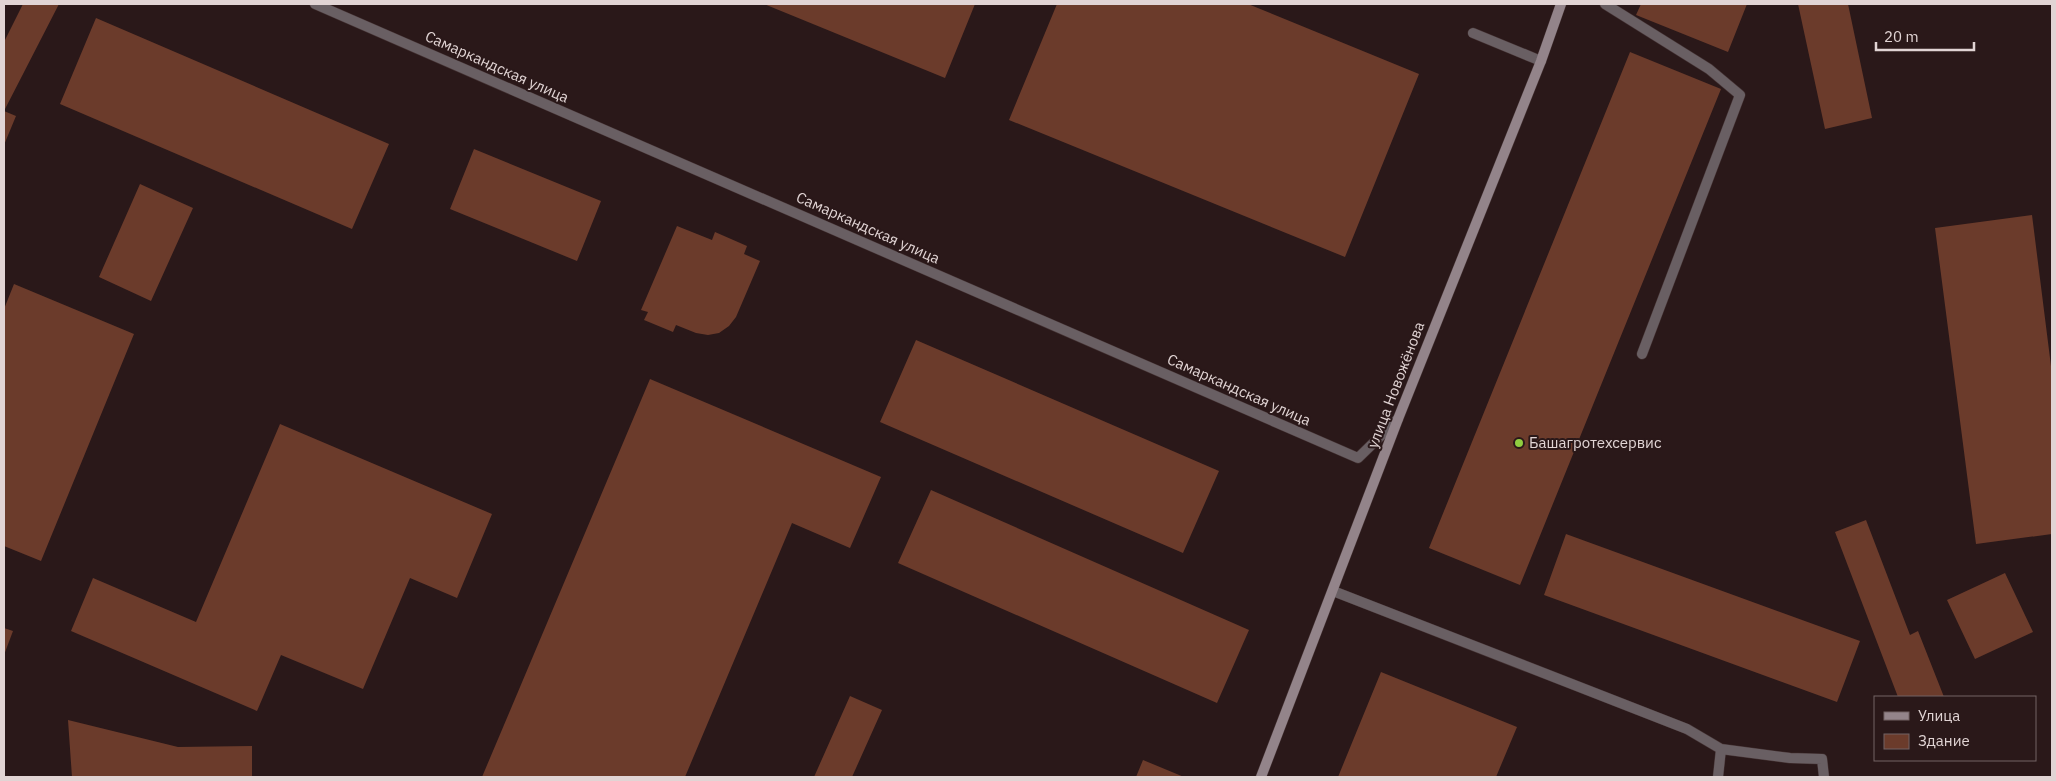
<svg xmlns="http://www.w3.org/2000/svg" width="2056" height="781" font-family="'IBM Plex Sans',sans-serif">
	<rect width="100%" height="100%" fill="#2a1819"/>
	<path fill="#6b3b2b" d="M23,4H59L4,111L16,116L4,145V42Z
		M764,4H975L945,78Z
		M1057,4H1248L1419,74L1345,257L1009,120Z
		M1641,4H1747L1728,52L1636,15Z
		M1798,4H1848L1872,118L1825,129Z
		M96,18L389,144L352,229L60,104Z
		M1630,52L1721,89L1520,585L1429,548Z
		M474,149L601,201L577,261L450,209Z
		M140,184L193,208L151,301L99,277Z
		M2032,215L2052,374V534L1976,544L1935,228Z
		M677,226L712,240L715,232L747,246L744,254L760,261L736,317L729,326L719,333L708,335L696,333L676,325L673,332L644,320L648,312L641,310Z
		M14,284L134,334L41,561L4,546V309Z
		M916,340L1219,471L1183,553L880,422Z
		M650,379L881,477L850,548L792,523L685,777H482Z
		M280,424L492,514L457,598L410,578L363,689L281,655L257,711L71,631L93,578L196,622Z
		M931,490L1249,630L1217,703L898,563Z
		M1866,520L1910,635L1918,631L1944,697H1898L1835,532Z
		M1566,534L1860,641L1837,702L1544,595Z
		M2005,573L2033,632L1975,659L1947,600Z
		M4,628L13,631L4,655Z
		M1381,672L1517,727L1496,777H1338Z
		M850,696L882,710L852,777H814Z
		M68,720L178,747L252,746V777H72Z
		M1143,760L1184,777H1136Z"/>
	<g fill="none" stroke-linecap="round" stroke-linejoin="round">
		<defs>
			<path id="lane" d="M1605,4L1709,69L1740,95L1642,354
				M1473,33L1541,61
				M1333,591L1687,729L1721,749L1718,777
				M1721,749L1790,758L1822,759L1824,777"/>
			<path id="street" d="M315,4L1358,458L1398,419"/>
			<path id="secondary" d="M1261,777L1398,419L1541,61L1561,4"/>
		</defs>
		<use href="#lane" stroke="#443233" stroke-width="11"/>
		<use href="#street" stroke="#443233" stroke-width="11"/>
		<use href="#secondary" stroke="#443233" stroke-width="11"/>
		<use href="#lane" stroke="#695f63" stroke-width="10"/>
		<use href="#street" stroke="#695f63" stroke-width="10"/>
		<use href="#secondary" stroke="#93848a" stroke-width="10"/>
	</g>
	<circle fill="#90cd40" stroke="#2a1819" stroke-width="2" cx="1519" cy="443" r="5"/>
	<g text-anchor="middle" stroke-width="4" stroke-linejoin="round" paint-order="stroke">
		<g font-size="15" fill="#e1d4d4" stroke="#2a1819">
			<text transform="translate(497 67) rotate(24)" y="5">Самаркандская улица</text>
			<text transform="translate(868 228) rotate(24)" y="5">Самаркандская улица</text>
			<text transform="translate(1396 385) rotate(-69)" y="5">улица Новожёнова</text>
			<text transform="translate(1239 390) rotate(24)" y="5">Самаркандская улица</text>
		</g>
		<g font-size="15" fill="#e1d4d4" stroke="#2a1819" text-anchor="start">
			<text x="1529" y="448">Башагротехсервис</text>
		</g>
	</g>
	<rect width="2056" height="781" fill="none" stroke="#e1d4d4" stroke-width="10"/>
	<rect x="1874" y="696" width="162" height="65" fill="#2a1819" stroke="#736364"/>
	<rect x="1884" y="712" width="25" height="8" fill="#93848a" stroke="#736364"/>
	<text x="1918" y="721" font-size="15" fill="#e1d4d4">Улица</text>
	<rect x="1884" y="734" width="25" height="15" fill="#6b3b2b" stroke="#736364"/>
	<text x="1918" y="746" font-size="15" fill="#e1d4d4">Здание</text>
	<path d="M1876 42v8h98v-8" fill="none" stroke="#e1d4d4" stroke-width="2.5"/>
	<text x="1884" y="42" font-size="15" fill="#e1d4d4" stroke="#2a1819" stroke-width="4" paint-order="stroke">20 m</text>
</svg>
